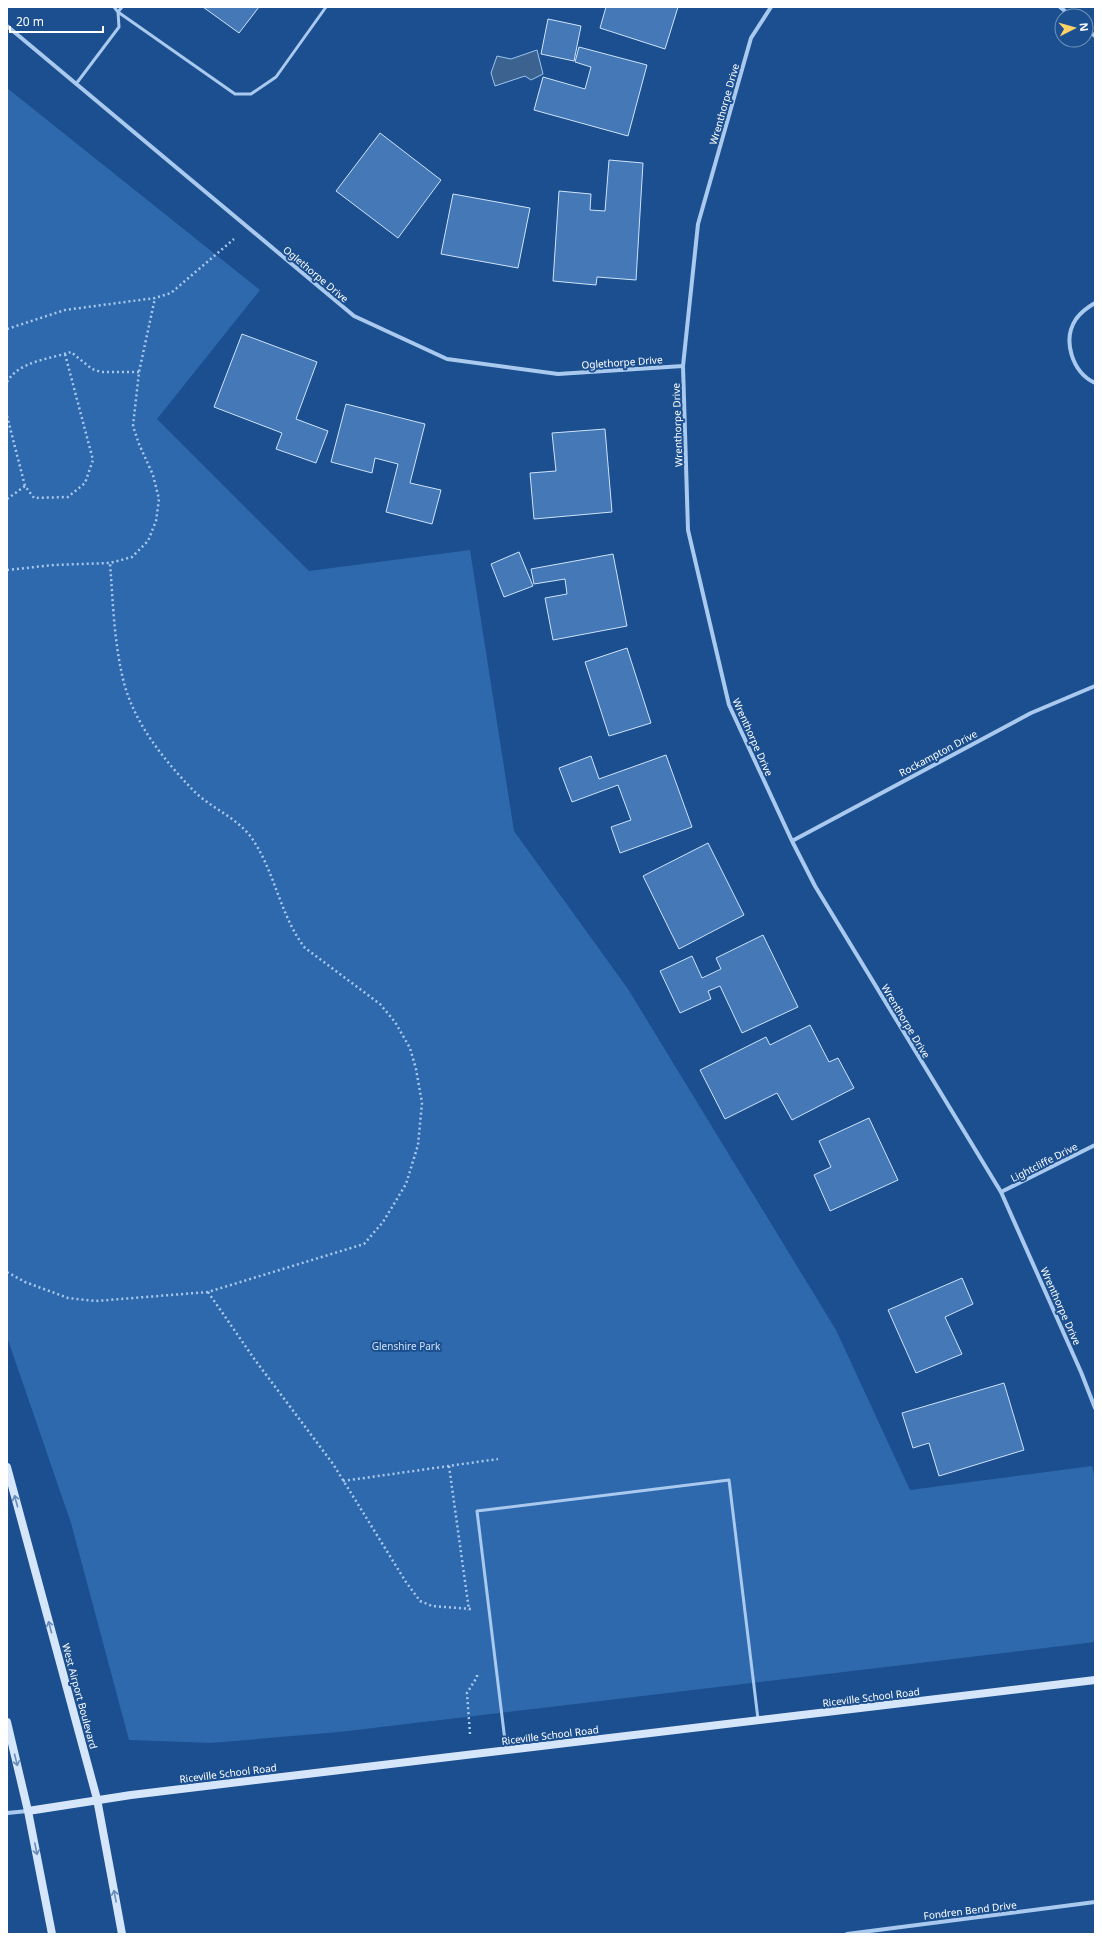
<svg xmlns="http://www.w3.org/2000/svg" width="1102" height="1941" font-family="'Noto Sans',sans-serif">
	<rect width="100%" height="100%" fill="#1b4f8f"/>
	<path fill="#2e69ad" d="M7,88L260,290L157,419L309,571L470,550L514,831L628,989L836,1330L910,1490L1092,1466L1095,1480V1642L339,1732L211,1743L129,1740L71,1523L7,1337Z"/>
	<path fill="#3c6290" stroke="#9cc4f0" d="M537,50L543,74L531,80L525,76L495,86L491,73L497,56L511,59Z"/>
	<path fill="#4478b7" stroke="#cfe3fa" d="M203,7H259L239,33Z
		M606,7H678L665,49L600,28Z
		M548,19L581,26L574,61L541,54Z
		M579,47L647,65L628,136L534,110L543,77L585,89L591,67L575,62Z
		M380,133L441,180L398,238L336,191Z
		M609,160L643,163L636,280L597,277L596,285L553,281L559,191L591,194L590,210L605,211Z
		M453,194L530,208L518,268L441,254Z
		M242,334L317,362L296,419L328,431L316,463L276,449L282,433L214,407Z
		M346,404L425,424L410,483L441,490L432,524L386,512L398,464L375,458L372,473L331,462Z
		M605,429L612,512L534,519L530,473L556,471L552,433Z
		M519,552L533,586L504,597L491,564Z
		M613,554L627,626L553,640L545,598L567,594L565,579L534,584L531,569Z
		M627,648L651,723L609,736L585,662Z
		M666,755L692,827L620,853L611,827L631,820L618,785L572,802L559,768L591,756L599,779Z
		M708,843L744,915L679,949L643,876Z
		M763,935L798,1007L742,1033L720,986L708,991L711,999L680,1013L660,971L692,956L702,978L721,969L716,958Z
		M810,1025L829,1062L838,1058L854,1088L792,1120L777,1093L725,1119L700,1070L766,1037L770,1045Z
		M869,1118L898,1180L830,1211L814,1175L831,1167L819,1141Z
		M962,1278L973,1304L945,1317L962,1354L916,1373L888,1310Z
		M1004,1383L1024,1450L939,1476L929,1443L913,1448L902,1413Z"/>
	<g fill="none" stroke-linecap="round" stroke-linejoin="round">
		<path stroke="#a9c9ee" stroke-width="2.5" stroke-dasharray="2 3" stroke-linecap="butt" d="M7,329L65,310L155,298L171,293L234,239
			M7,382C19,361 50,359 71,352L92,369L101,372H139
			M7,416L25,486
			M7,499L25,486L34,498L68,497L85,483L93,460L65,354
			M7,570L54,565L110,563L132,557L148,541L156,521L159,499L153,475L139,444L133,426L139,372L155,298
			M7,1272L25,1282L68,1298L96,1301L208,1292L364,1244L383,1222L406,1184L418,1145L422,1103L416,1069L410,1048L395,1022L380,1004L305,948C280,916 275,871 251,837C235,816 210,808 192,789C164,760 135,724 124,683C114,644 113,602 110,563
			M208,1292L255,1360L333,1464L406,1582L420,1601L432,1606L471,1609
			M449,1466L469,1610
			M343,1481L498,1459
			M470,1734L467,1693L477,1677V1675"/>
		<path stroke="#a9c9ee" stroke-width="3" d="M122,7L118,12L235,94H251L276,77L326,7
			M76,84L119,27L118,12L114,7
			M506,1749L477,1511L729,1480L758,1719"/>
		<path stroke="#a9c9ee" stroke-width="4" d="M771,7L751,38L698,224L683,366L688,530L729,705L792,841L815,886L1001,1192L1081,1372L1095,1408
			M1060,7L1071,16
			M7,26L354,316L447,359L558,374L683,366
			M1086,29L1095,36
			M1095,303C1088,307 1081,312 1076,319C1062,340 1072,372 1095,383
			M792,841L1031,713L1095,686
			M1001,1192L1095,1145
			M7,1813L28,1811
			M847,1934L1095,1902"/>
		<path stroke="#d6e6fa" stroke-width="8" d="M7,1467L97,1799L122,1934
			M7,1722L28,1811L52,1934
			M28,1811L131,1795L1095,1680"/>
	</g>
	<defs><path id="oneway-shaft" d="M-6 0H5M1.5-3L5.5 0L1.5 3" fill="none" stroke-width="1.6" stroke-linecap="round" stroke-linejoin="round"/></defs>
	<g stroke="#668bba">
		<use href="#oneway-shaft" transform="translate(16 1501) rotate(-105)"/>
		<use href="#oneway-shaft" transform="translate(50 1627) rotate(-105)"/>
		<use href="#oneway-shaft" transform="translate(16 1760) rotate(76)"/>
		<use href="#oneway-shaft" transform="translate(36 1849) rotate(79)"/>
		<use href="#oneway-shaft" transform="translate(115 1896) rotate(-101)"/>
	</g>
	<g text-anchor="middle" stroke-width="4" stroke-linejoin="round" paint-order="stroke">
		<g font-size="10" fill="#fff" stroke="#1b4f8f">
			<text transform="translate(724 104) rotate(-74)" y="4">Wrenthorpe Drive</text>
			<text transform="translate(316 274) rotate(40)" y="4">Oglethorpe Drive</text>
			<text transform="translate(622 362) rotate(-4)" y="4">Oglethorpe Drive</text>
			<text transform="translate(677 425) rotate(-92)" y="4">Wrenthorpe Drive</text>
			<text transform="translate(753 737) rotate(66)" y="4">Wrenthorpe Drive</text>
			<text transform="translate(938 753) rotate(-28)" y="4">Rockampton Drive</text>
			<text transform="translate(906 1021) rotate(59)" y="4">Wrenthorpe Drive</text>
			<text transform="translate(1044 1162) rotate(-27)" y="4">Lightcliffe Drive</text>
			<text transform="translate(1061 1306) rotate(66)" y="4">Wrenthorpe Drive</text>
			<text transform="translate(80 1696) rotate(75)" y="4">West Airport Boulevard</text>
			<text transform="translate(871 1697) rotate(-7)" y="4">Riceville School Road</text>
			<text transform="translate(550 1735) rotate(-7)" y="4">Riceville School Road</text>
			<text transform="translate(228 1773) rotate(-7)" y="4">Riceville School Road</text>
			<text transform="translate(970 1910) rotate(-7)" y="4">Fondren Bend Drive</text>
		</g>
		<g font-size="10" fill="#cfe3fa" stroke="#1b4f8f">
			<text x="406" y="1350">Glenshire Park</text>
		</g>
	</g>
	<rect width="1102" height="1941" fill="none" stroke="#ffffff" stroke-width="16"/>
	<g transform="translate(1074 28) rotate(84)"><circle r="19" fill="#1b4f8f" stroke="#7695bc"/>
	<path d="M0-3L7 15L0 10L-7 15Z" fill="#ffd166"/>
	<text y="-6" font-size="11" font-weight="bold" text-anchor="middle" fill="#ffffff">N</text>
	</g>
	<path d="M10 26v6h93v-6" fill="none" stroke="#ffffff" stroke-width="2"/>
	<text x="16" y="26" font-size="12" fill="#ffffff" stroke="#1b4f8f" stroke-width="3" paint-order="stroke">20 m</text>
</svg>
